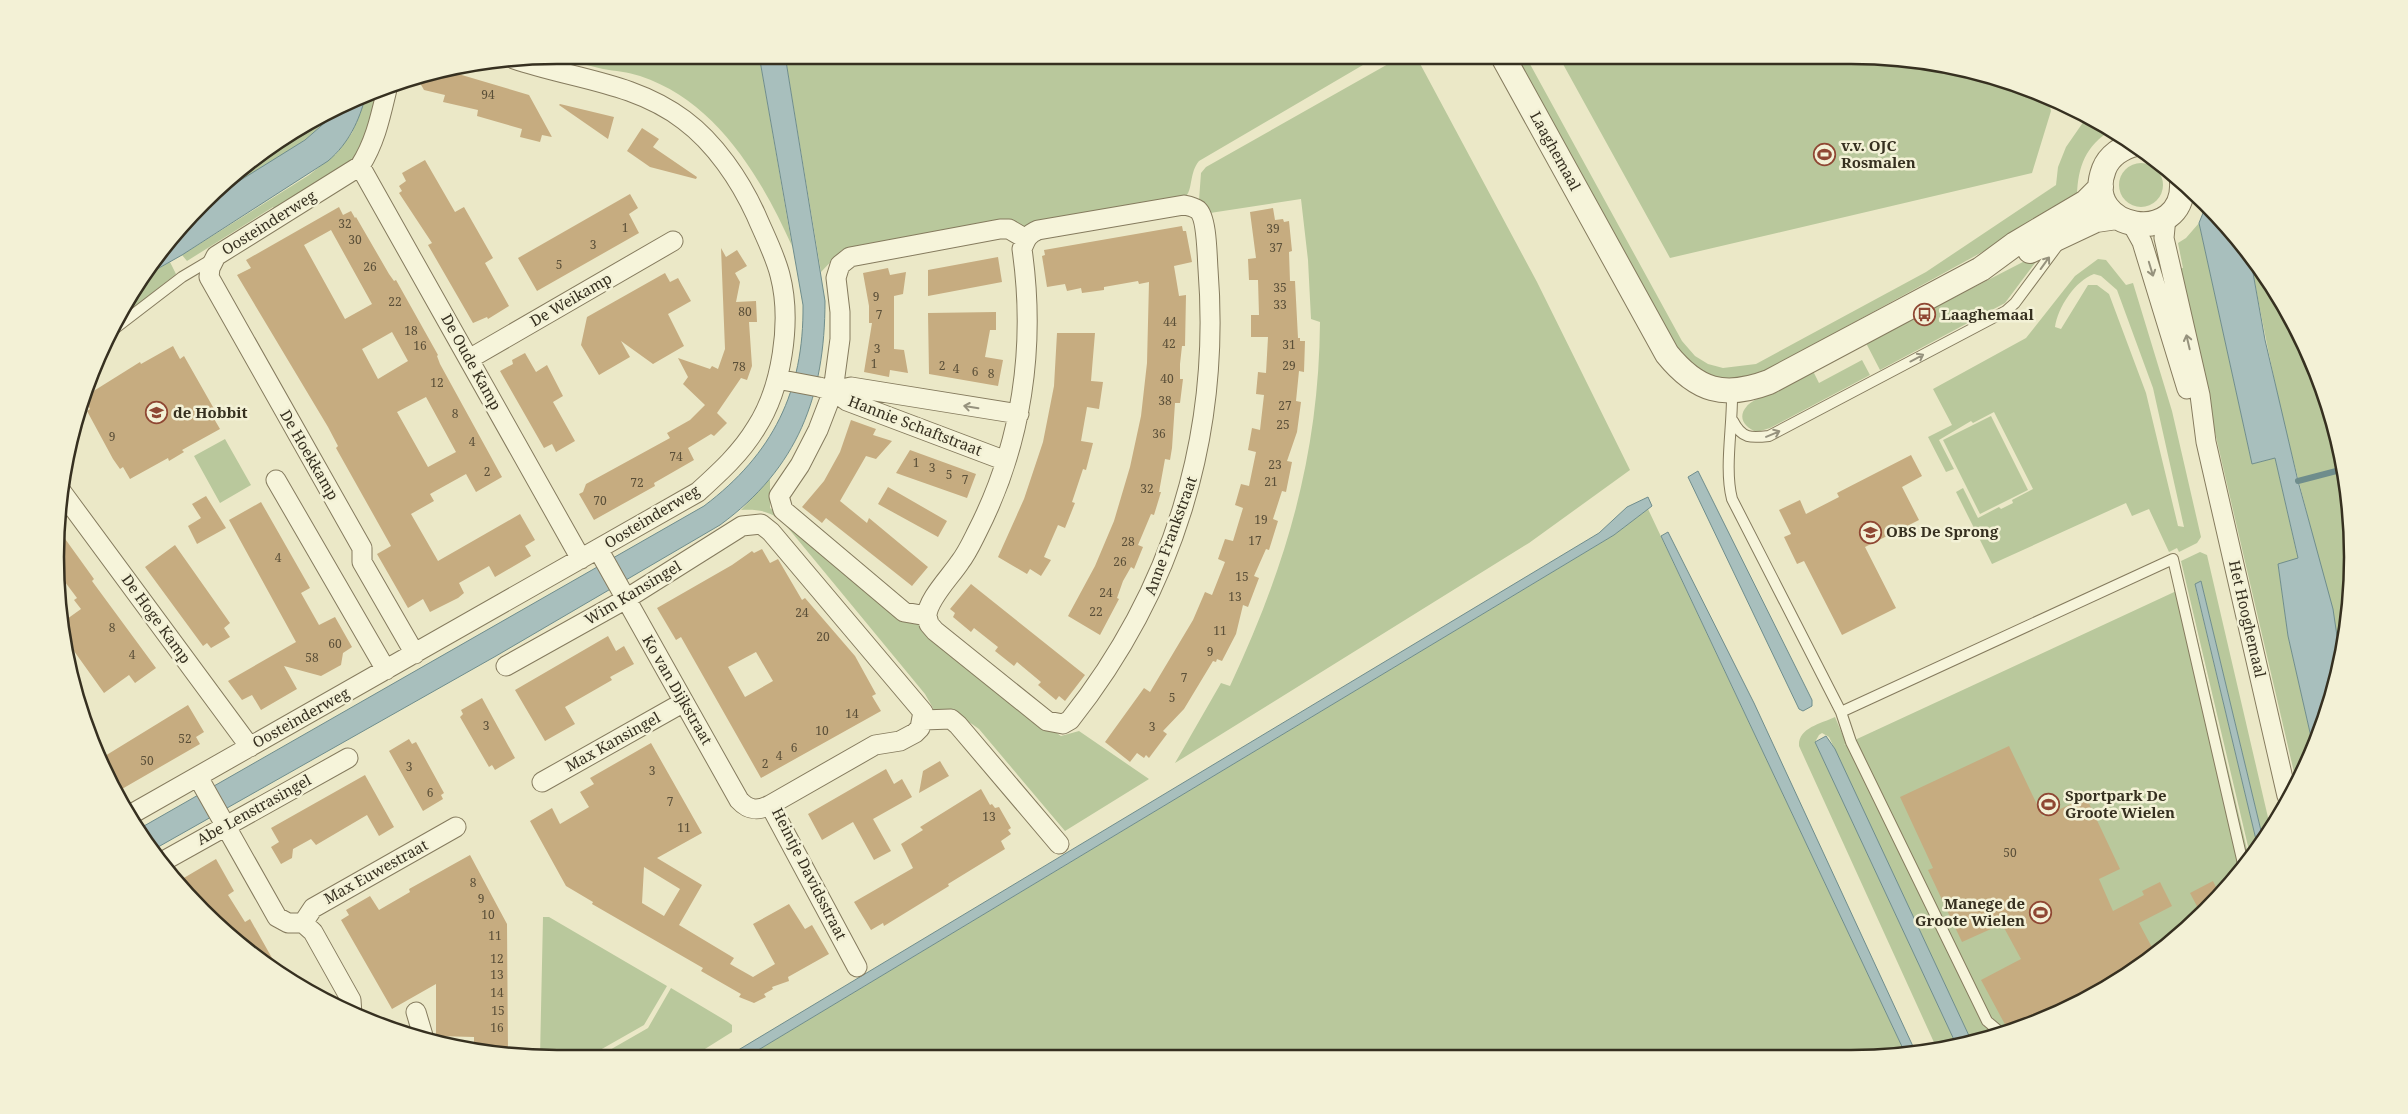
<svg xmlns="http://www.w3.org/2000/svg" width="2408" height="1114" font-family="'Noto Serif',serif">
	<rect width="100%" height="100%" fill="#ebe8c7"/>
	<path fill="#b9c89c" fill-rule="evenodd" d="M759,55L792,246C761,177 716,101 640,76C628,72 615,71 603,69C585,65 568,60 551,56Z
		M785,55H1380L1199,161C1189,173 1193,191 1185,197L1026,227L998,220L850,247L842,250L821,272Z
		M1513,55H1525L1682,341L1695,356L1708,364L1723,368L1756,364L1926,272L2056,185L2058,167L2066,147L2084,121L2083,114L2107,127V133C2083,149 2077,172 2077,200L1760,374C1713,384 1708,377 1673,347Z
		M1558,55H1851L1949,65L2043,93L2047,95L2051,111L2032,173L1670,258Z
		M1417,58L1537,282L1630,470L1529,543L1175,763L1221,683L1230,686C1286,566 1319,456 1320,322L1311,319L1308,260L1301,199L1210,213L1199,200L1201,173L1206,167L1397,59Z
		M378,89C371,117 367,143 348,165L275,210L273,207L187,261L182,255L309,175L337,153L352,133L366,95Z
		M334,109C314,144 236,183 200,206L225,181L304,131L318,117Z
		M2119 185a22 22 0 1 1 44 0a22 22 0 1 1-44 0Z
		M2199,223L2252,464L2275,458L2298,559L2278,564L2288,636L2314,750L2296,781L2177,269L2183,268L2178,243L2186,238Z
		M2044,251L2005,303L1880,370L1866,343Z
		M2250,256L2268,278L2315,365L2343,459L2353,557L2341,663C2331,601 2314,542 2299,482C2279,407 2264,332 2250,256Z
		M2098,259L2106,260L2126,285L2133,283L2172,411L2201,537L2197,543L2179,552L2177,548L2169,552L2149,509L2132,516L2126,503L1992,564L1956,492L1963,488L1978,518L1999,507L2001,509L2013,503L2012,500L2033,489L1994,412L1973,423L1971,421L1939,440L1954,469L1946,472L1928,437L1952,425L1933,389L2026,338L2075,276ZM2094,274L2101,276L2117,290L2153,388L2184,527L2178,526L2146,393L2109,294L2097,285H2088L2061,329L2055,327C2058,307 2075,281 2094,274Z
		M170,262L176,274L113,324L122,306L143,277Z
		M1862,360L1870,375L1770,428L1757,432C1744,427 1737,417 1747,406C1752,399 1802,377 1813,371L1819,383Z
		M1991,416L2028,490L1980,514L1943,440Z
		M225,439L251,485L220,503L194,456Z
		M770,479V508L921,624L925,634L1024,710L1061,736L1079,731L1149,779L1065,831L979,729C964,717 952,714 933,714V708L925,694L784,523C771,511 758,509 741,510Z
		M1648,509L1906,1055L745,1058L1614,535Z
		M2200,552L2207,555L2270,826L2263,839L2201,581L2195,585L2258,848L2251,859L2181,561Z
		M2185,587L2250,862L2157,955L2043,1021L1971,1040L1829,737L1822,733L1819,735L1815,742L1956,1044L1937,1049L1799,746C1798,728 1820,724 1835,717L1846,743L1844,745Z
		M543,917H549L667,986L644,1025L586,1058L540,1057Z
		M671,988L728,1022L732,1025V1032L689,1059H594L648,1028Z"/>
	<path fill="#a8bfbd" stroke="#6f8d8c" d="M759,55H785L825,301C825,396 798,468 720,525L496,656L151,851L137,830L704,506C773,454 804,391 803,305Z
		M366,95C359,121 349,143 328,161L182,255L143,277L179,226L199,206L305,140L329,119L334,109Z
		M2207,203L2250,256L2265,340L2298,481L2333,609L2341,663L2314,750L2288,636L2278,564L2298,558L2275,458L2252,464L2199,223Z
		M1698,471L1812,700V706L1803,711L1799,709L1688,477Z
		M1648,497L1652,506L1614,535L745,1058H725L1599,533L1627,507Z
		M1668,532L1754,703L1917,1055H1906L1661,536Z
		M2201,581L2263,839L2258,848L2195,584Z
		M1826,736L1835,749L1971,1040L1956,1044L1815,742Z"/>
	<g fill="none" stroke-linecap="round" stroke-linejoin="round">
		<path stroke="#6f8d8c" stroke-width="6" d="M2298,481L2344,469"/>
	</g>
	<path fill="#c6ac80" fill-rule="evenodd" d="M457,65L455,73L529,95L552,137L542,135L540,142L520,137L522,129L477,116L478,110L443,102L445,95L424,90L416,76Z
		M560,104L614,117L608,139L559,105Z
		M642,128L659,139L653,147L697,177L696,179L650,167L627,151Z
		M425,160L455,212L464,207L493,258L485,263L509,306L488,319L487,317L473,323L428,245L432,243L399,193L402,191L399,186L406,181L402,173Z
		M630,194L638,208L629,214L639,233L537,291L518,258Z
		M339,207L343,215L351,211L355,218L356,217L389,274L394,281L396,280L438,355L437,356L440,364L502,477L476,492L466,474L430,494L434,501L411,514L438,561L520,514L535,540L525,546L531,556L495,577L489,566L459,583L464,593L458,598L430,612L423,599L408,608L377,554L391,546L336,448L338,446L328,427L237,275L251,268L246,260ZM331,230L372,304L345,319L304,245ZM392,332L408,361L378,379L362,349ZM426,397L456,452L428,467L397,412Z
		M1273,208L1275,220L1283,219L1284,222L1289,221L1292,251L1289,252L1290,281H1295L1298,338H1300V341H1305L1304,372L1299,371L1296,401L1301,402L1297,432L1287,461L1292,462L1286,492L1282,491L1273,519L1278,521L1269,550L1266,549L1254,576L1259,578L1248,607L1243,605L1236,634L1222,661L1217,659L1216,662L1213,661L1184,709L1163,731L1167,734L1149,758L1146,755L1144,758L1137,753L1130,762L1105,742L1144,688L1150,692L1193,620L1205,592L1212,595L1225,562L1218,559L1225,539L1233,541L1243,508L1235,505L1241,484L1249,486L1256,452L1248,450L1252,428L1260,430L1264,395L1256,394L1258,372L1266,373L1268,337H1251V315H1259L1258,280H1249L1248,259L1256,258L1250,212Z
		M1182,226L1183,231H1186L1192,262L1174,266L1179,296L1186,295L1185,346H1182L1180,364V379H1183L1180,403H1175L1172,448L1170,460L1165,459L1159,492H1161L1154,515L1151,514L1138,545L1143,547L1134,569L1131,567L1123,581L1117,598L1119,599L1100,635L1068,616L1095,566L1114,521L1130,467L1141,416L1147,363L1149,282L1139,284L1138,281L1104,287V290L1082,293L1081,288L1067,291L1065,284L1047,287L1042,256L1045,255L1044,250Z
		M721,248L726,257L737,250L747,266L735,273L740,282L736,302L756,301L757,322H749L752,366L747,380L741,378L717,413L727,423L714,436L711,434L688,448L694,460L654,483L655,486L594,520L579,494L583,492L586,484L670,438L667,433L690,420L705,405L683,384L688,377L678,358L710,369L712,366L718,369L725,349Z
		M998,257L1002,282L928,296V270Z
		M888,268L890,275L906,272L903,294L894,296V349L904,350L908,373L890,370L889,377L864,372L872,323H869V306L863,273Z
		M665,273L670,282L678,278L691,301L668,314L684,346L653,364L621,341L630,357L599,375L581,345L587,317Z
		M996,312V330H990L985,357L1003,360L998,386L929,374L928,313Z
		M1057,333H1095L1091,381L1103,382L1099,409L1087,407L1081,441L1093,443L1086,470L1083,469L1072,502L1075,503L1065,528L1058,525L1044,557L1051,560L1041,576L1030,569L1027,574L998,557L1024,499L1043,442L1054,386Z
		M173,346L180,359L184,356L213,407L216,414L213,417L220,429L182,450L184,452L169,461L168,458L130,479L123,467L120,469L113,459L87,411L90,409L84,397L140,362L141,364Z
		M525,353L536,372L547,365L563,396L553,402L575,441L556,452L552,444L544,448L500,371L513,364L512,360Z
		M851,420L876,429L873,435L892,441L876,459L866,456L840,501L867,523L869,518L928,567L912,586L826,518L822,523L802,507L824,481L840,452Z
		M910,450L976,474L967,498L896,473Z
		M1911,455L1922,476L1902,487L1919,520L1865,547L1896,608L1842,635L1804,561L1797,564L1784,537L1791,534L1779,510L1800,500L1806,514L1839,497L1837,493Z
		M888,487L947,521L938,537L878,504Z
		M206,496L226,528L197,544L188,526L201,518L192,504Z
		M261,502L310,588L301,593L319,625L335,617L352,647L343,653L341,665L321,676L284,666L297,689L261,710L252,695L242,700L228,681L296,642L229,520Z
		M58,529L94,579L92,581L156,668L135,683L129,675L104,693L74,651L67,656L60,624L81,609L74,600L77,598L56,570Z
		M175,545L230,623L224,628L230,637L211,648L207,643L203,646L145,567Z
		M762,549L770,563L778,559L802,600L805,598L855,656L876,694L872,696L881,711L761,778L681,637L676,640L657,608L732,565L752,551L754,553ZM756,652L773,681L745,697L728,667Z
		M971,584L1085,675L1065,701L1059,696L1056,700L1038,685L1041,682L1017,662L1014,666L995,651L998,647L974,628L971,632L953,617L955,613L950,609Z
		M608,636L616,651L624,646L634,664L610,677L612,680L565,707L575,724L545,741L515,690Z
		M482,698L515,758L495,770L492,765L489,767L460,717L463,714L461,710Z
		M188,705L204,732L196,737L200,744L115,793L100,759Z
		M409,739L412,744L416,742L444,793L441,795L443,799L423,811L389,751Z
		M651,743L702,833L657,858L702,885L679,925L734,958L730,964L753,977L775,964L753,924L789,904L805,929L812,925L829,954L788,977L789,981L772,987L773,989L764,994L766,997L754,1003L739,997L741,994L701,971L703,968L592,904L593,902L566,886L530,821L552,808L560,824L589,807L580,792L594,784L590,778ZM644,867L680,889L664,916L642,903Z
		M2009,746L2043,817L2086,797L2120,869L2099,879L2113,911L2144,895L2142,891L2160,882L2172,906L2139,923L2155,953L2141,961L2142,963L2043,1021L2038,1022L2035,1017L2008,1030L1981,980L2021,959L2002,924L1962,942L1928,870L1933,868L1900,797Z
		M940,761L949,776L919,793L923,771Z
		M886,769L894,784L902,779L912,797L873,819L891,851L874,860L853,822L822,840L808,814Z
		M365,775L394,827L379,836L367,815L316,845L311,839L293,849L292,858L281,864L271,847L279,842L271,828Z
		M981,789L990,805L992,804L995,808L999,807L1011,828L1008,830L1011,834L1001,841L1005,849L948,884L949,886L884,926L883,923L871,930L854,902L913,868L901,844L923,830L920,827Z
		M470,855L507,924L508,1054L474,1051V1037L436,1036V984L392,1009L341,920L349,915L346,910L370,896L379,910L410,892L409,889Z
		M216,859L234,891L228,895L245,922L250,919L281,974L226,935L177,882Z
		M2213,881L2219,893L2200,912L2190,893Z"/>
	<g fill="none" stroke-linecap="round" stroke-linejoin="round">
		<defs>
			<path id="service" d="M109,333L182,277L214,258
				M1732,391C1733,425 1724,468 1732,499L1841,712L2173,559L2244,868
				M1733,421C1742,439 1751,438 1769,436L2006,311L2015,303L2058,245
				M1841,712L1851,742L1987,1021L2000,1032"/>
			<path id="minor" d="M388,85C381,114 376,141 360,166L216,256L210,268L209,277L362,548V562L415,654
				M360,166L581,559
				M2166,217L2164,238L2200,395L2206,442L2287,796
				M2132,224L2142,242L2187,389
				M469,359L673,241
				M777,379L819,387L833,391L847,401L1006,461
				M833,391L851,387L1019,414
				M276,480L386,670
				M61,491L250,747
				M598,549L739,800C749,811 758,811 770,805
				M927,616C927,600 951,576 960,562C967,553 972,542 977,532C1022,444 1036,347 1022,249C1026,239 1028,234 1038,230L1184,205C1189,206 1194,207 1198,210C1207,218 1207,256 1208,269C1221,436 1173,590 1070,720L1063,724L1047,721L935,631L929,624L927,616L904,612L783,510L779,496L800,465L818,430L833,391L840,339V312L836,278L840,265L850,257L1000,229H1009L1026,239
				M506,666L626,599L742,526L761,524L771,532L923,712L920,728L915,733L900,741L875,745L770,805L857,967
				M923,720L951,719L958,725L1059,844
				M198,777L277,917L288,923H303L313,932L351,1000L352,1015
				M542,782L684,702
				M128,816L698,492C720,472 741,453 756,428C782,388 792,321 780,275C775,255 764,234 756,215C740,180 715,143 684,120C634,82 572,79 514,59
				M160,863L348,758
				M303,923L313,908L456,827
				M416,1012L424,1039"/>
			<path id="tertiary" d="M1502,55L1667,354C1697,391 1724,399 1769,382L1981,269L2015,244L2086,202L2101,187
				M2136,144C2122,147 2109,156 2104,169C2080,232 2186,247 2182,182
				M2030,251L2096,220L2117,217"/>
		</defs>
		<use href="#service" stroke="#857b5e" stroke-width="12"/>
		<use href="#minor" stroke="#857b5e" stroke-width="21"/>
		<use href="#tertiary" stroke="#857b5e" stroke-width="26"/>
		<use href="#service" stroke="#f6f4da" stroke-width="10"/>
		<use href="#minor" stroke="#f6f4da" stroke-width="19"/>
		<use href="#tertiary" stroke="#f6f4da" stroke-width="24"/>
	</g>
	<defs><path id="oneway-shaft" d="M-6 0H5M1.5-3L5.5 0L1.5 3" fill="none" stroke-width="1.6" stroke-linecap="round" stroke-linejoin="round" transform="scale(1.25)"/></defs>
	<g stroke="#96927d">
		<use href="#oneway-shaft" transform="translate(2045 263) rotate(-54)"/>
		<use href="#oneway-shaft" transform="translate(2151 269) rotate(73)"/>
		<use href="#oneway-shaft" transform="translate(2188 342) rotate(-103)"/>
		<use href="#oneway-shaft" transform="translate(1917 358) rotate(-28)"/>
		<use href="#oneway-shaft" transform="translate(971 407) rotate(-171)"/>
		<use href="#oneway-shaft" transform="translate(1773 434) rotate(-23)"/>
	</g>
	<defs>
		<symbol id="stadium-ring" viewBox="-11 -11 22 22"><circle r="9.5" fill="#f3f1d6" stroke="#8f4733" stroke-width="1.5"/><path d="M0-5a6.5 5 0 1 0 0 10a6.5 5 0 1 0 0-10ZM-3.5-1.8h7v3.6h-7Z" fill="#8f4733"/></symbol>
		<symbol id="bus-ring" viewBox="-11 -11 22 22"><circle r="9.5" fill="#f3f1d6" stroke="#8f4733" stroke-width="1.5"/><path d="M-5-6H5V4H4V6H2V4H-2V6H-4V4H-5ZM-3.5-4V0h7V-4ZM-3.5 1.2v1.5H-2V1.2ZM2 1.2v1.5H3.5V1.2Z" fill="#8f4733"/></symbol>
		<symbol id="school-ring" viewBox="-11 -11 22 22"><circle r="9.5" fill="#f3f1d6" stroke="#8f4733" stroke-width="1.5"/><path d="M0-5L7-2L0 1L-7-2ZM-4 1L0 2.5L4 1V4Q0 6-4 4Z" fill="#8f4733"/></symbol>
	</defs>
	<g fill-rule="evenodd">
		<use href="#stadium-ring" x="1812" y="142" width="25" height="25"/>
		<use href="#bus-ring" x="1912" y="302" width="25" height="25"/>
		<use href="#school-ring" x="144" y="400" width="25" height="25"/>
		<use href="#school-ring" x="1858" y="520" width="25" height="25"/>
		<use href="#stadium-ring" x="2036" y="792" width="25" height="25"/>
		<use href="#stadium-ring" x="2028" y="900" width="25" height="25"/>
	</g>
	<g text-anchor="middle" stroke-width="5" stroke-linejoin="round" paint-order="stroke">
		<g font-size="12" fill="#5a4f38">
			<text x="488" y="99">94</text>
			<text x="345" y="228">32</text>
			<text x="625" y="232">1</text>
			<text x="1273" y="233">39</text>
			<text x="355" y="244">30</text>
			<text x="593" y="249">3</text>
			<text x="1276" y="252">37</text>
			<text x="559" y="269">5</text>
			<text x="370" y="271">26</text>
			<text x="1280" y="292">35</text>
			<text x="876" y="301">9</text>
			<text x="395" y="306">22</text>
			<text x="1280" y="309">33</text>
			<text x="745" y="316">80</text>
			<text x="879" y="319">7</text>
			<text x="1170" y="326">44</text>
			<text x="411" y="335">18</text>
			<text x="1169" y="348">42</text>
			<text x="1289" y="349">31</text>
			<text x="420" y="350">16</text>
			<text x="877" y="353">3</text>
			<text x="874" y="368">1</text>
			<text x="942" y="370">2</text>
			<text x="1289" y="370">29</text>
			<text x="739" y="371">78</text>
			<text x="956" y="373">4</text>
			<text x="975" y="376">6</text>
			<text x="991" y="378">8</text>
			<text x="1167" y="383">40</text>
			<text x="437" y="387">12</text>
			<text x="1165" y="405">38</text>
			<text x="1285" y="410">27</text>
			<text x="455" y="418">8</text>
			<text x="1283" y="429">25</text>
			<text x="1159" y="438">36</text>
			<text x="112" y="441">9</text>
			<text x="472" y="446">4</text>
			<text x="676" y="461">74</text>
			<text x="916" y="467">1</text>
			<text x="1275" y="469">23</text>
			<text x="932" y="472">3</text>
			<text x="487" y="476">2</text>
			<text x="949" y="479">5</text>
			<text x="965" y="484">7</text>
			<text x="1271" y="486">21</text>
			<text x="637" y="487">72</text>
			<text x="1147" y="493">32</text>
			<text x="600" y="505">70</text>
			<text x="1261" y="524">19</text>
			<text x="1255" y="545">17</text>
			<text x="1128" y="546">28</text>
			<text x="278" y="562">4</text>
			<text x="1120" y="566">26</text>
			<text x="1242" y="581">15</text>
			<text x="1106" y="597">24</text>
			<text x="1235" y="601">13</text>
			<text x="1096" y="616">22</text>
			<text x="802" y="617">24</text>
			<text x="112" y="632">8</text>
			<text x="1220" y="635">11</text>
			<text x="823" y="641">20</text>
			<text x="335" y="648">60</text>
			<text x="1210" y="656">9</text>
			<text x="132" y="659">4</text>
			<text x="312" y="662">58</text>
			<text x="1184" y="682">7</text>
			<text x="1172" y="702">5</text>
			<text x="852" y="718">14</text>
			<text x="486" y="730">3</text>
			<text x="1152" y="731">3</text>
			<text x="822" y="735">10</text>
			<text x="185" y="743">52</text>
			<text x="794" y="752">6</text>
			<text x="779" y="760">4</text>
			<text x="147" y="765">50</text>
			<text x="765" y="768">2</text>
			<text x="409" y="771">3</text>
			<text x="652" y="775">3</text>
			<text x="430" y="797">6</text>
			<text x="670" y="806">7</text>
			<text x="989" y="821">13</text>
			<text x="684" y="832">11</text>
			<text x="2010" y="857">50</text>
			<text x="473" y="887">8</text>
			<text x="481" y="903">9</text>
			<text x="488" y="919">10</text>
			<text x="495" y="940">11</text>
			<text x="497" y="963">12</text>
			<text x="497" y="979">13</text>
			<text x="497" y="997">14</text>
			<text x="498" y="1015">15</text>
			<text x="497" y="1032">16</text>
		</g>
		<g font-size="15" font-weight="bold" fill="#363020" stroke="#f3f1d6" text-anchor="start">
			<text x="1841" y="151">v.v. OJC<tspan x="1841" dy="17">Rosmalen</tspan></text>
			<text x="1941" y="320">Laaghemaal</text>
			<text x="173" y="418">de Hobbit</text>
			<text x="1886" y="537">OBS De Sprong</text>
			<text x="2065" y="801">Sportpark De<tspan x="2065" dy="17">Groote Wielen</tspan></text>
			<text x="2025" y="909" text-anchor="end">Manege de<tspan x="2025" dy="17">Groote Wielen</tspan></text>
		</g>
		<g font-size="15" fill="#363020" stroke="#f3f1d6">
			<text transform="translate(1555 151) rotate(61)" y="5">Laaghemaal</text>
			<text transform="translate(269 223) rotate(-32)" y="5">Oosteinderweg</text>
			<text transform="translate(571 300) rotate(-30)" y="5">De Weikamp</text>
			<text transform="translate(471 362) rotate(61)" y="5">De Oude Kamp</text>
			<text transform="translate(915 426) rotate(21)" y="5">Hannie Schaftstraat</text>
			<text transform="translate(309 455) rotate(60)" y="5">De Hoekkamp</text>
			<text transform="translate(652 517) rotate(-31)" y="5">Oosteinderweg</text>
			<text transform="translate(1171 536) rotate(-70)" y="5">Anne Frankstraat</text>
			<text transform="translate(633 593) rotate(-31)" y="5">Wim Kansingel</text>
			<text transform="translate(156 619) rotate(54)" y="5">De Hoge Kamp</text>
			<text transform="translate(2247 619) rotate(77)" y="5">Het Hooghemaal</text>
			<text transform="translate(677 690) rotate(60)" y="5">Ko van Dijkstraat</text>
			<text transform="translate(301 718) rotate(-29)" y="5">Oosteinderweg</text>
			<text transform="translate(613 742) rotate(-29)" y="5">Max Kansingel</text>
			<text transform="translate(254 810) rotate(-29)" y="5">Abe Lenstrasingel</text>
			<text transform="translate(376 872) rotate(-29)" y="5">Max Euwestraat</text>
			<text transform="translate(809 874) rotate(63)" y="5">Heintje Davidsstraat</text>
		</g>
	</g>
	<path d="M0 0H2408V1114H0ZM557 64H1851A493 493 0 0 1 2344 557V557A493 493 0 0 1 1851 1050H557A493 493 0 0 1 64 557V557A493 493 0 0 1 557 64Z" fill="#f3f1d6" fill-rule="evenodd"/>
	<path fill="none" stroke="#363020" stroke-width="2.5" d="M557 64H1851A493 493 0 0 1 2344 557V557A493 493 0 0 1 1851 1050H557A493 493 0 0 1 64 557V557A493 493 0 0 1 557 64Z"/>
</svg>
